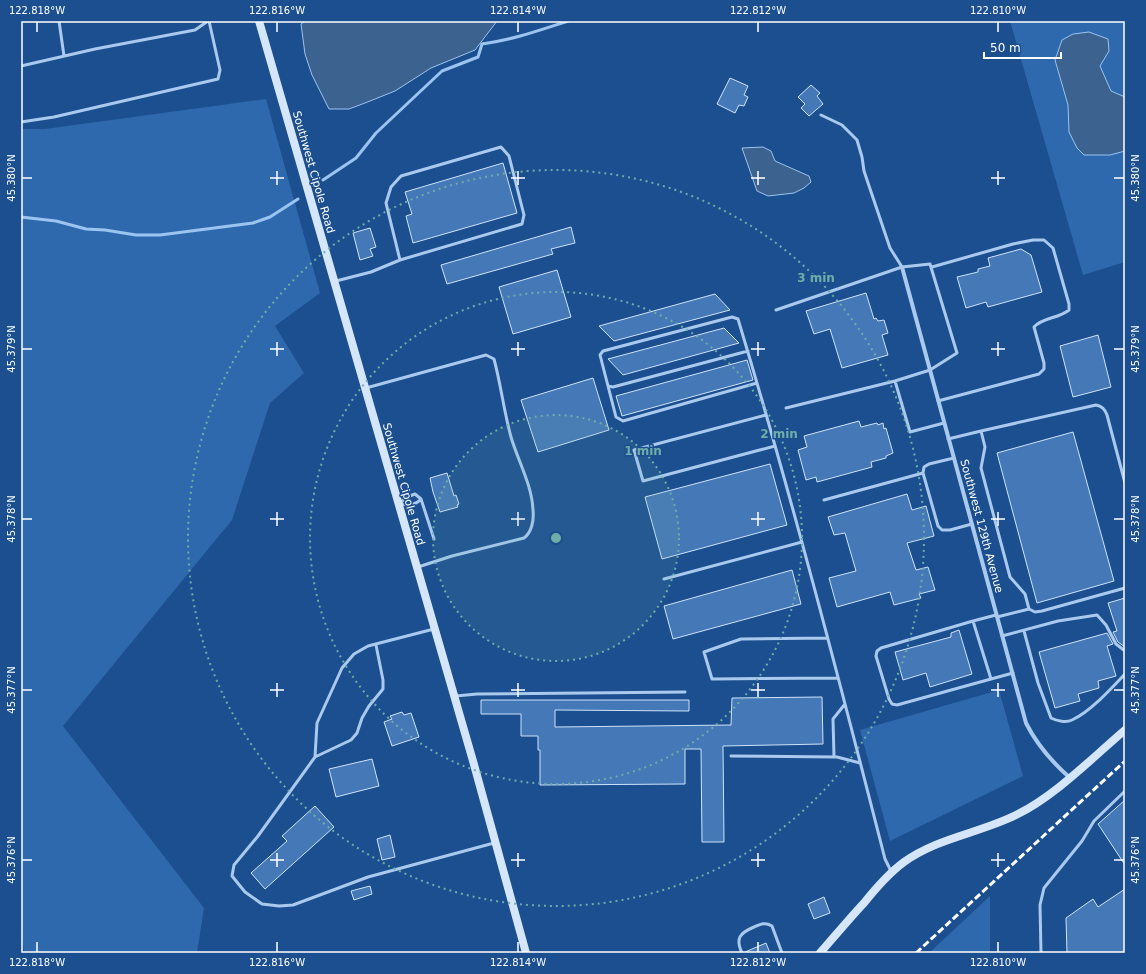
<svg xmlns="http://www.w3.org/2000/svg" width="1146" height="974" font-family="'DejaVu Sans',sans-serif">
	<rect width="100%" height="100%" fill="#1b4f8f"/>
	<path fill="#2e69ad" d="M1010,21H1125V262L1083,275Z
		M266,99L320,293L275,326L304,373L270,403L232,520L63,726L204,908L197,953H24L21,923V129H45Z
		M999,690L1023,776L890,841L860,730Z
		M990,896V953H929Z"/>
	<path fill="#3c6290" stroke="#9cc4f0" d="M305,21H497L475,50L431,68L395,91L365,103L349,109H329L312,75L305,54L301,24Z
		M1089,32L1108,39L1109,51L1100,66L1111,91L1125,97V151L1110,155H1084L1077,148L1069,132L1068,105L1055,60L1062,40L1073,34Z
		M763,147L771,151L775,161L809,176L811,182L804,188L794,193L768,196L757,191L742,148Z"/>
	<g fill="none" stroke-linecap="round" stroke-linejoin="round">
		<path stroke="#9cc4f0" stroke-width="3" d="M323,180L356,158L376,133L442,71L478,57L482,44C512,40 540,30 568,21
			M21,217L56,221L86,229L105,230L136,235H160L253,223L270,217L298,199"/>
	</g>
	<path fill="#4478b7" stroke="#cfe3fa" d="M730,78L748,86L744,95L748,97L744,106L739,105L735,113L717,104Z
		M811,85L820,93L817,96L823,104L809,116L801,108L805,104L798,97Z
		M503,163L517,213L413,243L406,216L412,214L405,192Z
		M571,227L575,243L551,249L553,254L447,284L441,265Z
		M370,228L376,247L370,249L373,256L360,260L353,233Z
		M1021,249L1031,255L1042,292L988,307L986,302L966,308L957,277L978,272V269L990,266L988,258Z
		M557,270L571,317L513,334L499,287Z
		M866,293L874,319L876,318L878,321L884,320L888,333L882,335L888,355L842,368L830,329L814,334L806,311Z
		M715,294L730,310L614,341L599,326Z
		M724,328L739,343L623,375L608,359Z
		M1098,335L1111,387L1073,397L1060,346Z
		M747,360L753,380L622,416L616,396Z
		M593,378L609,430L538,452L521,400Z
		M859,421L861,427L877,423L878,425L883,423L884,429L886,428L893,453L886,456V458L871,462L872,467L817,482L816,477L806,480L798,450L807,447L804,436Z
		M1073,432L1114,581L1037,603L997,453Z
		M770,464L787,525L662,559L645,497Z
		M447,473L454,496L456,495L459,504L457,505L458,507L440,512L433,492L430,478Z
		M907,494L912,510L926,506L934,536L907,543L916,570L928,567L935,590L919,594L921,598L894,605L890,592L837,607L829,578L856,571L845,533L834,535L828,517Z
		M792,570L801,604L673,639L664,606Z
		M1125,598V647L1118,642L1113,632L1117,631L1108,603Z
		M959,630L972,674L930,687L926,673L903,680L895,652L951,637V633Z
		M1107,633L1113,644L1107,646L1116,676L1098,681L1099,688L1078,694L1080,701L1055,708L1039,652Z
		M822,697L823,744L723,746L724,842H702L701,749H685V784L540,785V750H538V736H521V714H481V700H689V711L555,710V727L731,725L732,698Z
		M402,712L404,715L411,713L419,737L392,746L384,722L392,719L390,716Z
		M372,759L379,786L336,797L329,769Z
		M1125,800V865L1098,824Z
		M315,806L334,827L265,889L251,873L287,841L282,836Z
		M390,835L395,857L382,860L377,839Z
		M370,886L372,894L354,900L351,891Z
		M1125,889V953H1067L1066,918L1093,899L1098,907Z
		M824,897L830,913L814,919L808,904Z
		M766,943L770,953H745V952Z"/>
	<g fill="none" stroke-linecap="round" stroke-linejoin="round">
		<path stroke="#a9c9ee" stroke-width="3" d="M59,21L64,56
			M21,66L95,49L195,30L208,21
			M821,115L842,125L857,140L862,157L864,171L890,248L902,267
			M21,122L54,117L218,79L220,70L209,21
			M932,267L1013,244L1033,240H1044L1053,248L1069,304V310C1058,319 1043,317 1034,327L1044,363V369L1039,374L938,401
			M336,281L371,272L400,260L522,224L524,215L509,156L501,147L401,176L391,187L386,203L400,260
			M776,310L902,267L930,264L957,353L930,370L895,381L910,432L944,423
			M748,351L613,387L608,386L600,355L603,351L732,317L738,319C792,498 839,679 885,859L891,871
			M608,386L616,417L623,421L757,383
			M366,388L486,355L494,359C501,385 504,412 511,437C518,461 532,485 533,510C534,520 532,532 524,538L452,556L418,567
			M786,408L895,381
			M766,415L634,450L643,481L775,446
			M981,431L1096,405C1102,406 1105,409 1107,415L1125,483
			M948,439L981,431L985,447L981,468L1010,577L1025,594L1029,609L997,617
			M954,458L929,464L924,467L923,473L938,526L942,530H950L972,524
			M415,494L421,499C415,506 408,505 399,504L407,497Z
			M421,499L434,539
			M824,500L923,473
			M664,579L802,542
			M1029,609L1035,612L1042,611L1125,588
			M996,615L973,621L991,679L1013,673
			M973,621L881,648L877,651L876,656L889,699L892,704L897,705L991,679
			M434,629L368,646L354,654L342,668L317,723L315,757L258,836L234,865L232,876L245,892L262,904L279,906L293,905L368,877L494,843
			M1024,631L1038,683L1051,718C1057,721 1066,723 1072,720C1090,712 1112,688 1125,674
			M1002,636L1058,621L1097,615L1106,625L1116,644L1125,651
			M827,638L741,639L704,652L712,679L838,678
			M456,696L477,694L685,692
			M731,756L837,757L860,763
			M315,757L351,740L357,733L362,718L369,706L383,689V680L376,645
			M834,757L833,719L845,704
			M742,953C735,938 740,933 754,927C761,924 765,922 772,926L782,953
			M1041,953L1040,905L1044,888L1082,841L1094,821L1125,791"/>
		<path stroke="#a9c9ee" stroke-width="4" d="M902,267L1026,723C1037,745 1051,761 1069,777"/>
		<path stroke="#d6e6fa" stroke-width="8" d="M259,21L473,761L526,953
			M820,953C835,936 849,919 864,903C876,888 889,873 904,862C937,838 980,833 1016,815C1055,796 1092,758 1125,730"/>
		<path stroke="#fff" stroke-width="3" stroke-dasharray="7 3" stroke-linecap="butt" d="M916,953L1125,761"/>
	</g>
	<path fill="none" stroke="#fff" stroke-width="1.5" d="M37,22V32M277,22V32M518,22V32M758,22V32M998,22V32M277,171V185M518,171V185M758,171V185M998,171V185M22,178H32M270,178H284M511,178H525M751,178H765M991,178H1005M1114,178H1124M277,342V356M518,342V356M758,342V356M998,342V356M22,349H32M270,349H284M511,349H525M751,349H765M991,349H1005M1114,349H1124M277,512V526M518,512V526M758,512V526M998,512V526M22,519H32M270,519H284M511,519H525M751,519H765M991,519H1005M1114,519H1124M277,683V697M518,683V697M758,683V697M998,683V697M22,690H32M270,690H284M511,690H525M751,690H765M991,690H1005M1114,690H1124M277,853V867M518,853V867M758,853V867M998,853V867M22,860H32M270,860H284M511,860H525M751,860H765M991,860H1005M1114,860H1124M37,942V952M277,942V952M518,942V952M758,942V952M998,942V952"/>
	<circle cx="556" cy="538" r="123" fill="#6fada8" fill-opacity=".12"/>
	<g fill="none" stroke="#6fada8" stroke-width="2" stroke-dasharray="2 4">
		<circle cx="556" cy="538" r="123"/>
		<circle cx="556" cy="538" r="246"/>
		<circle cx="556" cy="538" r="368"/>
	</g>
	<g text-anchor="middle" stroke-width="3" stroke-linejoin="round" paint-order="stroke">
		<g font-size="11" fill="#fff" stroke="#1b4f8f">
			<text transform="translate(314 172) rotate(74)" y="4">Southwest Cipole Road</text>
			<text transform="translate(404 484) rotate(74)" y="4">Southwest Cipole Road</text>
			<text transform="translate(982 526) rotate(75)" y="4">Southwest 129th Avenue</text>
		</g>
	</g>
	<circle cx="556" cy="538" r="6" fill="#6fada8" stroke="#1b4f8f" stroke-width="2"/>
	<g font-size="12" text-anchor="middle" font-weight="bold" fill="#6fada8" stroke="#1b4f8f" stroke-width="3" stroke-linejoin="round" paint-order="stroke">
		<text x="816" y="282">3 min</text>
		<text x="779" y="438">2 min</text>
		<text x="643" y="455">1 min</text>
	</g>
	<rect width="1146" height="974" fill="none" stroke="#1b4f8f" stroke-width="44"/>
	<path d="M984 52v6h77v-6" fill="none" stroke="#ffffff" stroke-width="2"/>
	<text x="990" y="52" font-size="12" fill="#ffffff" stroke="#1b4f8f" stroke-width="3" paint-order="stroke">50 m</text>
	<rect x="22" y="22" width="1102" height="930" fill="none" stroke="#fff" stroke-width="1.5"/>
	<g font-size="10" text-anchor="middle" fill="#fff">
		<text x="37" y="14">122.818°W</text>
		<text x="277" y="14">122.816°W</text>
		<text x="518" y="14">122.814°W</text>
		<text x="758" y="14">122.812°W</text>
		<text x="998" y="14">122.810°W</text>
		<text transform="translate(11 178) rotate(-90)" y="4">45.380°N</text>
		<text transform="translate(1135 178) rotate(-90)" y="4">45.380°N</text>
		<text transform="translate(11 349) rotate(-90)" y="4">45.379°N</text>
		<text transform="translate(1135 349) rotate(-90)" y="4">45.379°N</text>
		<text transform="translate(11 519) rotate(-90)" y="4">45.378°N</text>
		<text transform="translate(1135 519) rotate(-90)" y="4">45.378°N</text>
		<text transform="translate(11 690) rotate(-90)" y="4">45.377°N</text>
		<text transform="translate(1135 690) rotate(-90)" y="4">45.377°N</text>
		<text transform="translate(11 860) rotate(-90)" y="4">45.376°N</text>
		<text transform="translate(1135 860) rotate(-90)" y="4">45.376°N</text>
		<text x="37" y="966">122.818°W</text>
		<text x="277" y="966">122.816°W</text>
		<text x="518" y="966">122.814°W</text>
		<text x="758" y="966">122.812°W</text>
		<text x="998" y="966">122.810°W</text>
	</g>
</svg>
